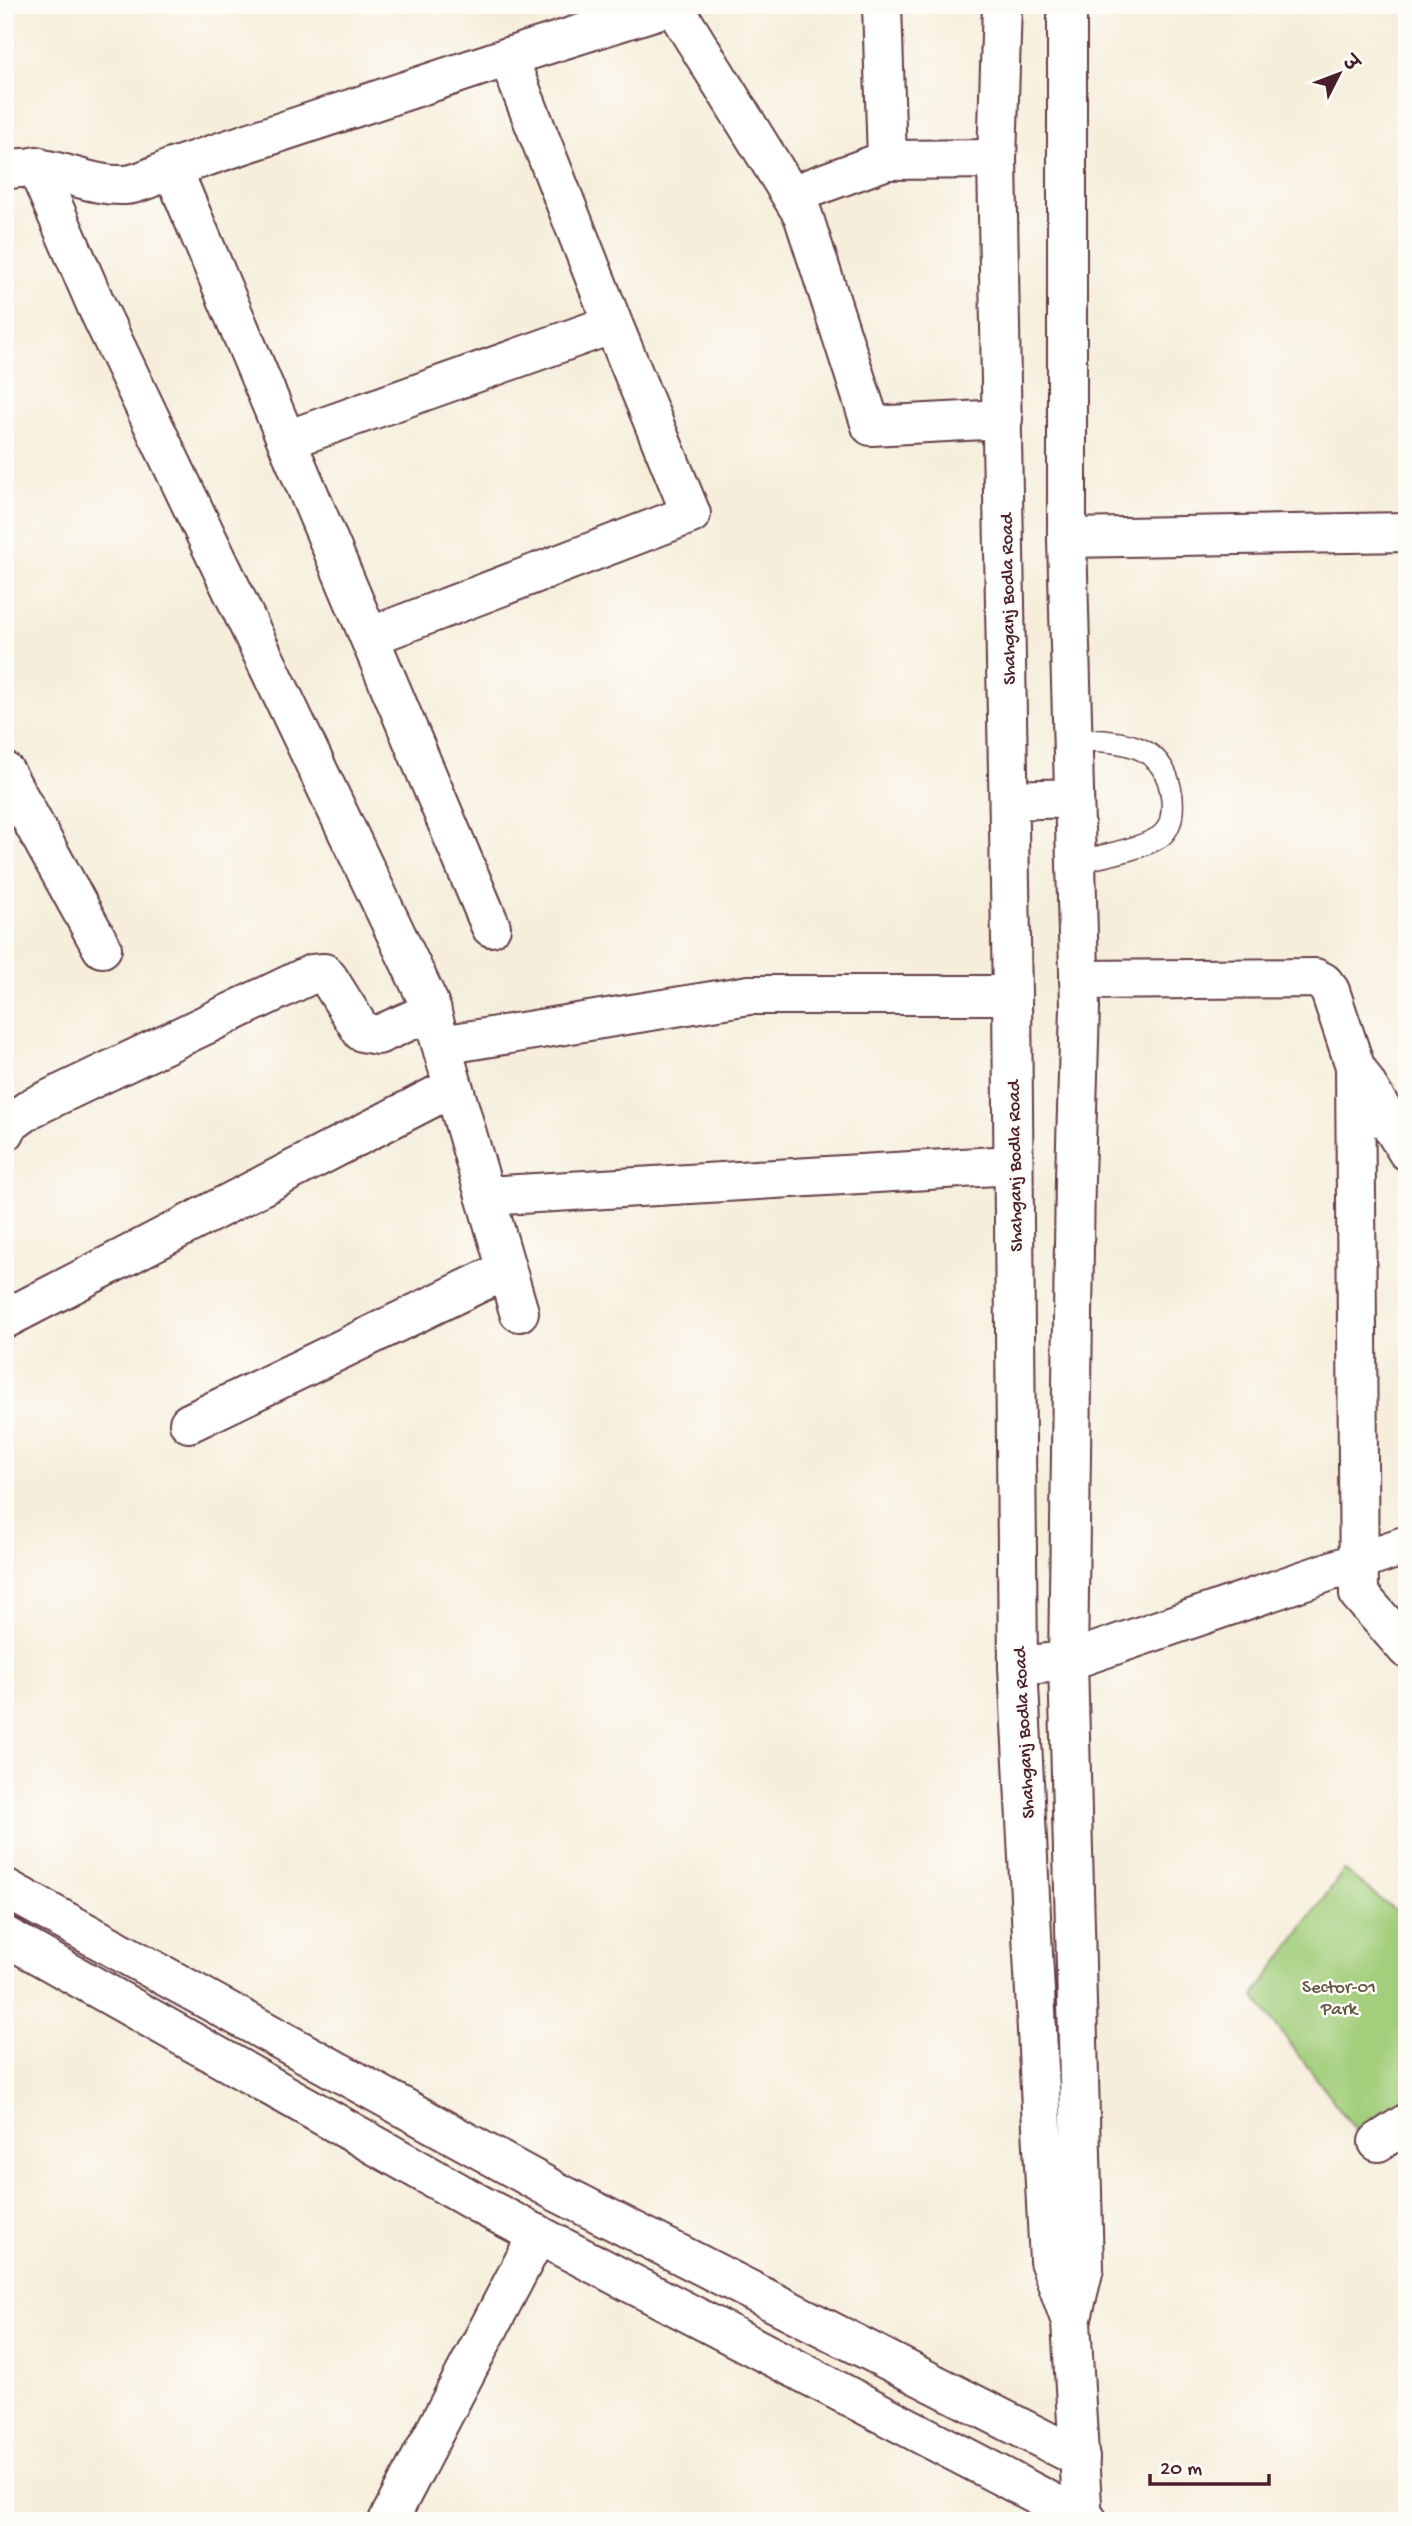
<svg xmlns="http://www.w3.org/2000/svg" width="1412" height="2526" font-family="'Gochi Hand','Playpen Sans Deva',sans-serif">
	<rect width="100%" height="100%" fill="#fdfcf7"/>
	<filter id="ink" filterUnits="userSpaceOnUse"><feTurbulence type="fractalNoise" baseFrequency=".0143" numOctaves="2"/><feDisplacementMap in="SourceGraphic" scale="14" xChannelSelector="R" yChannelSelector="G"/><feConvolveMatrix kernelMatrix="1 2 1 2 8 2 1 2 1" color-interpolation-filters="sRGB"/></filter>
	<filter id="wash" filterUnits="userSpaceOnUse"><feTurbulence type="fractalNoise" baseFrequency=".00686" numOctaves="4" result="noise"/><feDisplacementMap in="SourceGraphic" scale="28" xChannelSelector="R" yChannelSelector="G"/><feGaussianBlur stdDeviation="1.57" result="paint"/><feColorMatrix in="noise" values="0 0 0 0 0 0 0 0 0 0 0 0 0 0 0 0 0 1.4 0 .05"/><feComposite in="paint" operator="in"/></filter>
	<g filter="url(#wash)">
		<rect width="100%" height="100%" fill="#f6eedb"/>
		<path fill="#a3ce7b" stroke="#767653" stroke-width="2" d="M1344,1870L1407,1920V2094L1357,2132L1254,1996Z"/>
	</g>
	<g filter="url(#ink)">
		<g fill="none" stroke-linecap="round" stroke-linejoin="round">
			<defs>
				<path id="service" d="M1074,740C1121,741 1165,741 1172,798C1173,810 1172,825 1163,834C1149,848 1097,857 1076,862"/>
				<path id="minor" d="M882,5L887,160
					M36,166L96,305L429,1003L519,1312
					M5,170C51,160 83,187 125,185C140,184 158,174 172,168
					M791,195L887,160L997,159
					M287,440L613,324
					M1067,538L1407,532
					M369,637L691,514L613,324L508,57
					M5,772L102,948
					M491,927L172,168L508,57L673,5L803,215L871,426L1003,419
					M1079,980L1315,978L1323,982L1330,991L1355,1066L1407,1151
					M442,1045L749,995H1012
					M1355,1066L1359,1594L1407,1649
					M5,1132L9,1124L31,1108L312,974L324,973L329,979L362,1032L378,1035L432,1011
					M485,1196L1013,1165
					M5,1319L453,1087
					M189,1423L506,1270
					M1018,1666L1068,1661L1407,1545
					M1378,2142L1407,2123
					M388,2521L538,2234"/>
				<path id="secondary" d="M5,1888L557,2192L1080,2458
					M5,1936L479,2204L1088,2521"/>
				<path id="primary" d="M1002,5L997,159L1012,995L1018,1666L1049,2261L1071,2322L1083,2521
					M1067,5V538L1080,1007L1075,1178L1068,1661L1084,2268L1071,2322
					M1009,800L1074,798"/>
			</defs>
			<use href="#service" stroke="#643e45" stroke-width="24"/>
			<use href="#minor" stroke="#643e45" stroke-width="42"/>
			<use href="#secondary" stroke="#643e45" stroke-width="42"/>
			<use href="#primary" stroke="#643e45" stroke-width="42"/>
			<use href="#service" stroke="#fff" stroke-width="21"/>
			<use href="#minor" stroke="#fff" stroke-width="38"/>
			<use href="#secondary" stroke="#fff" stroke-width="38"/>
			<use href="#primary" stroke="#fff" stroke-width="38"/>
		</g>
	</g>
	<g text-anchor="middle" stroke-width="5" stroke-linejoin="round" paint-order="stroke">
		<g font-size="19" fill="#4a1f2b" stroke="#fdfcf7">
			<text transform="translate(1006 599) rotate(-91)" y="7">Shahganj Bodla Road</text>
			<text transform="translate(1013 1166) rotate(-91)" y="7">Shahganj Bodla Road</text>
			<text transform="translate(1022 1733) rotate(-93)" y="7">Shahganj Bodla Road</text>
		</g>
		<g font-size="19" fill="#655443" stroke="#fdfcf7">
			<text x="1339" y="1992">Sector-01<tspan x="1339" dy="22">Park</tspan></text>
		</g>
	</g>
	<rect width="1412" height="2526" fill="none" stroke="#fdfcf7" stroke-width="28"/>
	<g transform="translate(1339 74) rotate(48)" stroke="#fdfcf7" stroke-width="5" paint-order="stroke">
	<path d="M0-5L12 26L0 18L-12 26Z" fill="#4a1f2b"/>
	<text y="-10" font-size="19" font-weight="bold" text-anchor="middle" fill="#4a1f2b">उ</text>
	</g>
	<path d="M1150 2474v10h119v-10" fill="none" stroke="#4a1f2b" stroke-width="3.5"/>
	<text x="1160" y="2474" font-size="21" fill="#4a1f2b" stroke="#fdfcf7" stroke-width="5" paint-order="stroke">20 m</text>
</svg>
